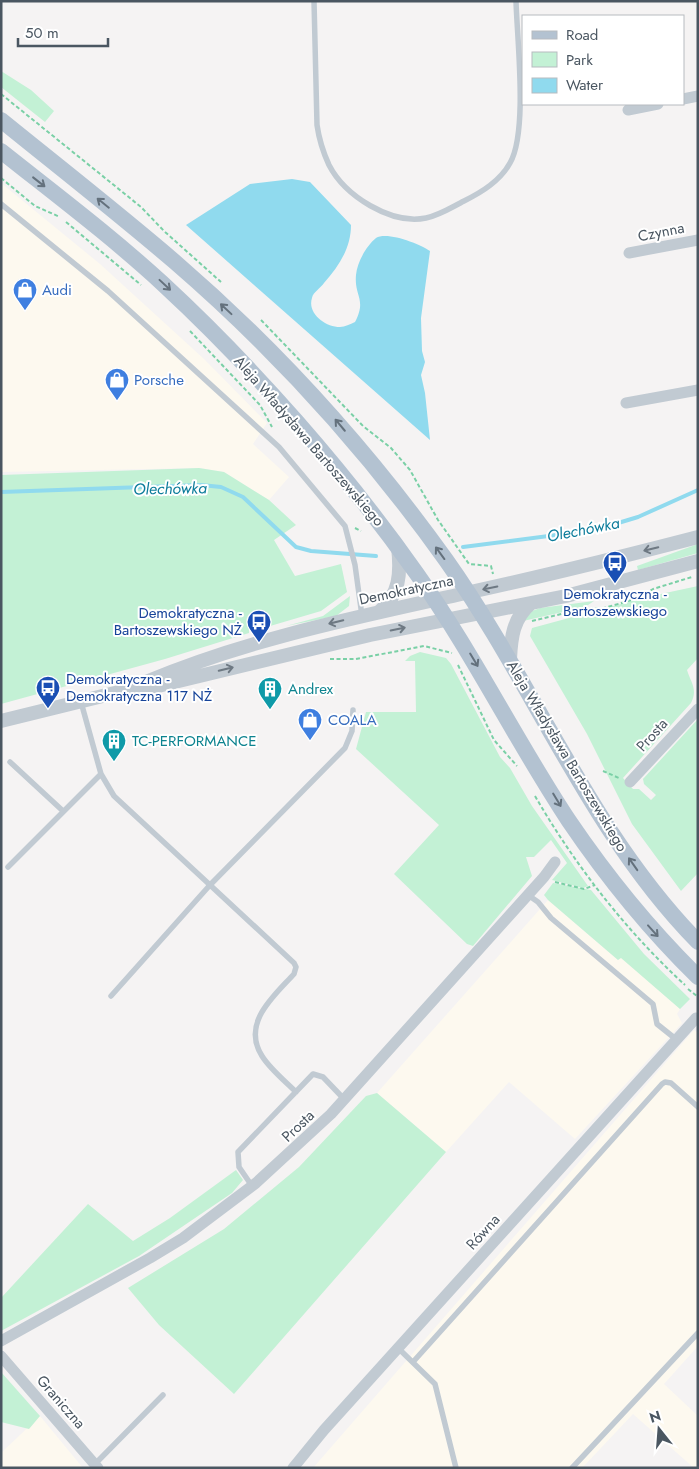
<svg xmlns="http://www.w3.org/2000/svg" width="699" height="1469" font-family="Jost,sans-serif">
	<rect width="100%" height="100%" fill="#f5f3f3"/>
	<path fill="#fdf9ef" d="M1,183L100,264L204,359L267,423L253,444L289,477L269,500L224,472L199,468L1,472Z
		M548,900L618,960L621,957L680,1009L677,1014L682,1023L575,1139L509,1082L446,1152L377,1093Z
		M694,1030L698,1033V1346L664,1384L698,1416V1468H694L633,1414L582,1468H313Z
		M40,1416L83,1468H1V1453Z"/>
	<path fill="#c3f1d5" d="M1,71L31,90L54,111L45,122L1,87Z
		M199,468L224,472L269,500L296,525L274,540L295,576L341,564L347,592L321,611L260,629L259,626L249,629V633L165,659L1,704V475Z
		M698,544V553L638,570L637,566Z
		M698,586V658L687,670C691,683 698,689 691,703L623,778L633,789H639L651,800L656,795L644,784L643,779L698,719V873L681,891L632,824L587,734L530,636L532,628L643,598L647,600L656,597V595Z
		M350,596L349,606L336,616L286,626L323,616Z
		M594,601L585,607L523,621L532,611L540,608Z
		M420,652L446,658L451,664L500,757L510,768L532,806L588,886L583,888L552,880L567,863L551,840L534,857H526L532,876L473,946L467,944L394,874L439,825L356,749L366,712H416L415,661H405L410,656Z
		M553,883L591,890L644,954L690,999L680,1009L621,958L618,960L548,900L544,895Z
		M377,1093L446,1152L234,1394L159,1325L128,1288L224,1229L299,1167L366,1096Z
		M236,1170L243,1180L232,1193L139,1256L1,1331V1298L88,1204L133,1241L170,1218Z
		M1,1372L40,1416L29,1429L1,1422Z"/>
	<path fill="#90daee" d="M292,179L310,182L351,225C351,248 339,266 324,283C321,288 313,292 312,298C307,313 325,327 340,327C345,327 350,324 355,322C367,299 354,296 356,275C357,263 366,246 376,238C387,231 420,244 430,251L421,318L422,351L425,362L421,375L425,393L430,440L186,225L250,184Z"/>
	<g fill="none" stroke-linecap="round" stroke-linejoin="round">
		<path stroke="#90daee" stroke-width="4" d="M1,492L201,485L221,487L243,497L296,547L311,551L376,556
			M463,547L595,530L638,517L698,490"/>
		<path stroke="#7ad0a6" stroke-width="2" stroke-dasharray="4 2.5" stroke-linecap="butt" d="M1,94L141,207L164,231L221,282
			M1,178L35,206L60,217
			M66,222L141,285
			M261,320L363,426L391,448L410,470L438,520L469,564L491,566L493,574
			M190,331L260,405L272,427
			M355,528L361,531
			M532,621L582,609L604,608L639,598L653,589L692,577
			M330,659H356L424,646L452,653
			M458,665L494,740L517,766
			M603,771L619,778
			M535,796C575,865 626,931 685,985
			M555,882L584,889L595,885
			M688,989L698,997"/>
		<path stroke="#c1cad2" stroke-width="5.5" d="M314,1L317,125C319,139 323,152 329,165C345,196 391,225 426,218C440,215 452,207 464,201C482,192 500,181 510,163C528,132 517,39 516,1
			M1,204L108,291L279,447L345,526L355,565L362,616
			M81,702L101,774L114,796L210,885L345,748L352,731L353,710
			M10,762L63,811
			M8,867L101,774
			M528,895L538,902L551,918L653,1004L657,1024L677,1040
			M111,996L210,885L294,963L296,967L294,974C274,996 241,1023 262,1056C270,1069 285,1081 296,1092
			M252,1186L239,1167L238,1152L313,1074L323,1077L345,1100
			M398,1348L435,1384L456,1468
			M413,1362L662,1084L665,1082L671,1083L698,1107
			M95,1464L163,1395
			M572,1468L698,1333"/>
		<path stroke="#c1cad2" stroke-width="11" d="M683,99L698,96
			M628,110L658,104
			M629,253L698,240
			M626,403L698,390
			M630,782L698,709
			M1,1341L150,1258L183,1238L256,1183L331,1114L544,877L555,862
			M1,1356L98,1468
			M293,1468L324,1430L696,1018"/>
		<path stroke="#c1cad2" stroke-width="14" d="M379,612C400,595 401,573 398,547
			M510,659C511,638 513,618 531,603
			M146,682C248,639 358,617 466,593C544,576 621,557 698,537
			M1,721L127,690L158,686L370,635L566,596L698,561"/>
		<path stroke="#b3c2d1" stroke-width="16" d="M1,120C59,167 118,213 175,262C277,350 368,451 446,560C534,684 590,832 698,942
			M1,151C55,194 111,236 162,283C254,368 345,472 417,574C473,653 516,741 569,821C607,877 649,929 698,977"/>
	</g>
	<defs><path id="oneway-shaft" d="M-6 0H5M1.5-3L5.5 0L1.5 3" fill="none" stroke-width="1.6" stroke-linecap="round" stroke-linejoin="round" transform="scale(1.25)"/></defs>
	<g stroke="#64717d">
		<use href="#oneway-shaft" transform="translate(39 182) rotate(38)"/>
		<use href="#oneway-shaft" transform="translate(103 203) rotate(-141)"/>
		<use href="#oneway-shaft" transform="translate(165 285) rotate(43)"/>
		<use href="#oneway-shaft" transform="translate(226 309) rotate(-137)"/>
		<use href="#oneway-shaft" transform="translate(340 425) rotate(-130)"/>
		<use href="#oneway-shaft" transform="translate(440 553) rotate(-126)"/>
		<use href="#oneway-shaft" transform="translate(474 660) rotate(59)"/>
		<use href="#oneway-shaft" transform="translate(557 800) rotate(59)"/>
		<use href="#oneway-shaft" transform="translate(633 864) rotate(-125)"/>
		<use href="#oneway-shaft" transform="translate(653 931) rotate(48)"/>
	</g>
	<g stroke="#6e7983">
		<use href="#oneway-shaft" transform="translate(651 549) rotate(166)"/>
		<use href="#oneway-shaft" transform="translate(490 588) rotate(168)"/>
		<use href="#oneway-shaft" transform="translate(336 622) rotate(166)"/>
		<use href="#oneway-shaft" transform="translate(398 629) rotate(-12)"/>
		<use href="#oneway-shaft" transform="translate(226 669) rotate(-14)"/>
	</g>
	<defs>
		<symbol id="shop-pin" viewBox="-11 -11 22 30"><path d="M0 17L-7.5 6A9.5 9.5 0 1 1 7.5 6Z" fill="#3f7fe0" stroke="#fff"/><path d="M-5-2.5h2.3a2.7 3.5 0 0 1 5.4 0H5L5.5 6h-11ZM-1.5-2.5h3a1.5 2.3 0 0 0-3 0Z" fill="#fff"/></symbol>
		<symbol id="bus-pin" viewBox="-11 -11 22 30"><path d="M0 17L-7.5 6A9.5 9.5 0 1 1 7.5 6Z" fill="#1a4fb4" stroke="#fff"/><path d="M-5-6H5V4H4V6H2V4H-2V6H-4V4H-5ZM-3.5-4V0h7V-4ZM-3.5 1.2v1.5H-2V1.2ZM2 1.2v1.5H3.5V1.2Z" fill="#fff"/></symbol>
		<symbol id="building-pin" viewBox="-11 -11 22 30"><path d="M0 17L-7.5 6A9.5 9.5 0 1 1 7.5 6Z" fill="#0f9aa8" stroke="#fff"/><path d="M-4-6H4V6H1V3H-1V6H-4ZM-2.5-4.3h1.7v1.8h-1.7ZM.8-4.3h1.7v1.8H.8ZM-2.5-1h1.7V.8h-1.7ZM.8-1h1.7V.8H.8Z" fill="#fff"/></symbol>
	</defs>
	<g fill-rule="evenodd">
		<use href="#shop-pin" x="11" y="276" width="28" height="38"/>
		<use href="#shop-pin" x="103" y="366" width="28" height="38"/>
		<use href="#bus-pin" x="601" y="549" width="28" height="38"/>
		<use href="#bus-pin" x="245" y="608" width="28" height="38"/>
		<use href="#bus-pin" x="34" y="674" width="28" height="38"/>
		<use href="#building-pin" x="256" y="675" width="28" height="38"/>
		<use href="#shop-pin" x="296" y="706" width="28" height="38"/>
		<use href="#building-pin" x="100" y="727" width="28" height="38"/>
	</g>
	<g text-anchor="middle" stroke-width="4" stroke-linejoin="round" paint-order="stroke">
		<g font-size="15" fill="#4a5661" stroke="#fff">
			<text transform="translate(661 232) rotate(-11)" y="5">Czynna</text>
			<text transform="translate(309 441) rotate(49)" y="5">Aleja Władysława Bartoszewskiego</text>
			<text transform="translate(406 590) rotate(-12)" y="5">Demokratyczna</text>
			<text transform="translate(652 735) rotate(-48)" y="5">Prosta</text>
			<text transform="translate(567 756) rotate(59)" y="5">Aleja Władysława Bartoszewskiego</text>
			<text transform="translate(298 1126) rotate(-44)" y="5">Prosta</text>
			<text transform="translate(483 1232) rotate(-48)" y="5">Równa</text>
			<text transform="translate(61 1402) rotate(49)" y="5">Graniczna</text>
		</g>
		<g font-size="15" fill="#366cbe" stroke="#fff" text-anchor="start">
			<text x="42" y="295">Audi</text>
			<text x="134" y="385">Porsche</text>
			<text x="328" y="725">COALA</text>
		</g>
		<g font-size="15" fill="#164399" stroke="#fff">
			<text x="615" y="599">Demokratyczna -<tspan x="615" dy="17">Bartoszewskiego</tspan></text>
			<text x="242" y="618" text-anchor="end">Demokratyczna -<tspan x="242" dy="17">Bartoszewskiego NŻ</tspan></text>
			<text x="66" y="684" text-anchor="start">Demokratyczna -<tspan x="66" dy="17">Demokratyczna 117 NŻ</tspan></text>
		</g>
		<g font-size="15" fill="#0d838f" stroke="#fff" text-anchor="start">
			<text x="288" y="694">Andrex</text>
			<text x="132" y="746">TC-PERFORMANCE</text>
		</g>
		<g font-size="16" font-style="italic" fill="#0c7c9b" stroke="#fff">
			<text transform="translate(170 488) rotate(-1)" y="6">Olechówka</text>
			<text transform="translate(583 529) rotate(-11)" y="6">Olechówka</text>
		</g>
	</g>
	<rect width="699" height="1469" fill="none" stroke="#4a5661" stroke-width="5"/>
	<rect x="522" y="15" width="162" height="90" fill="#ffffff" stroke="#b7bbc0"/>
	<rect x="532" y="31" width="25" height="8" fill="#b3c2d1" stroke="#b7bbc0"/>
	<text x="566" y="40" font-size="15" fill="#4a5661">Road</text>
	<rect x="532" y="52" width="25" height="15" fill="#c3f1d5" stroke="#b7bbc0"/>
	<text x="566" y="65" font-size="15" fill="#4a5661">Park</text>
	<rect x="532" y="78" width="25" height="15" fill="#90daee" stroke="#b7bbc0"/>
	<text x="566" y="90" font-size="15" fill="#4a5661">Water</text>
	<g transform="translate(659 1429) rotate(343)" stroke="#ffffff" stroke-width="4" paint-order="stroke">
	<path d="M0-4L9 19L0 12L-9 19Z" fill="#4a5661"/>
	<text y="-8" font-size="14" font-weight="bold" text-anchor="middle" fill="#4a5661">N</text>
	</g>
	<path d="M18 38v8h90v-8" fill="none" stroke="#4a5661" stroke-width="2.5"/>
	<text x="25" y="38" font-size="15" fill="#4a5661" stroke="#ffffff" stroke-width="4" paint-order="stroke">50 m</text>
</svg>
